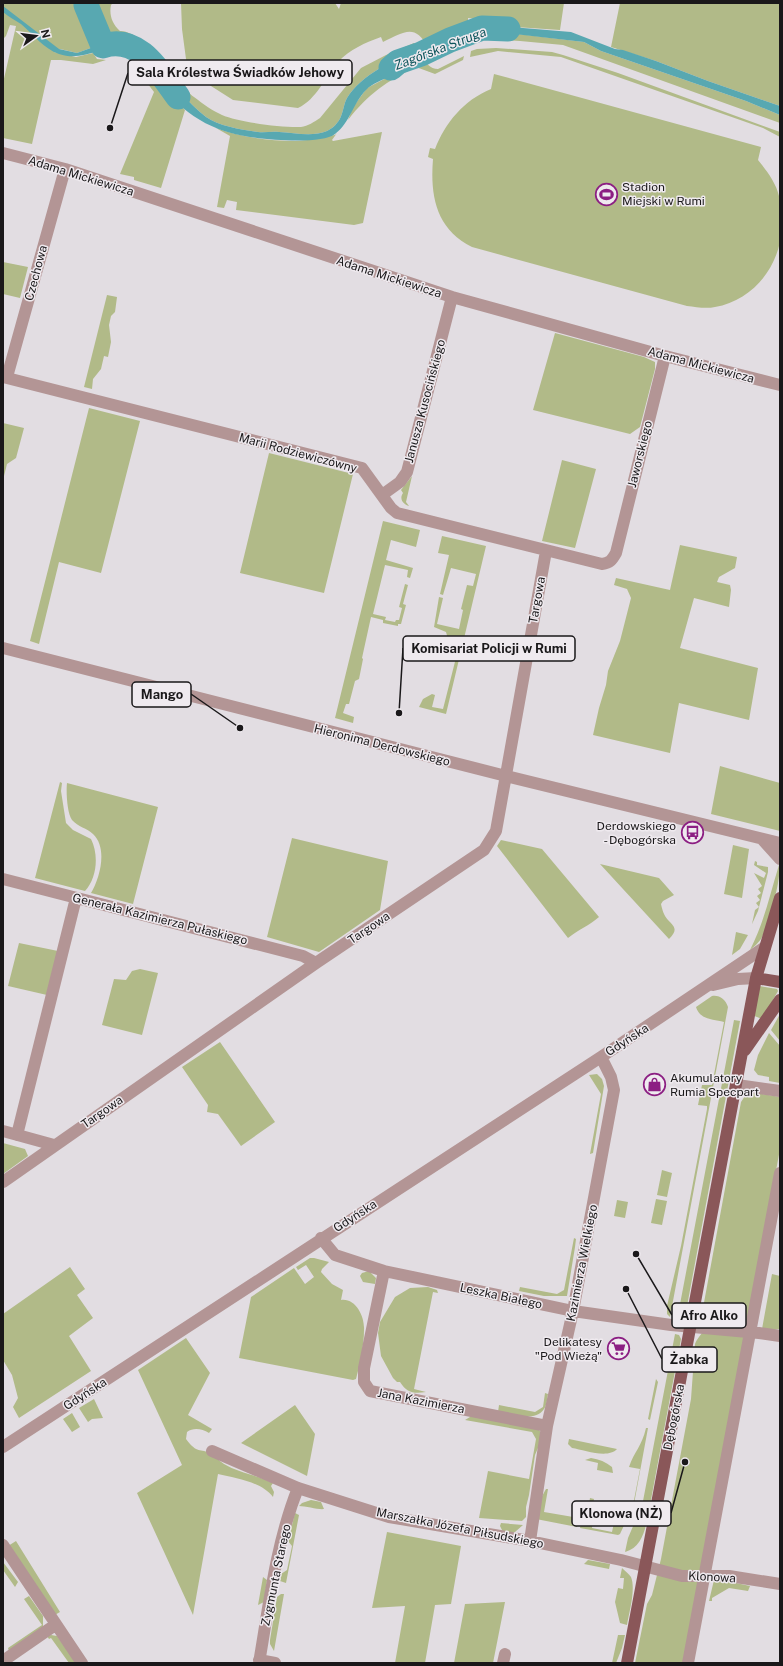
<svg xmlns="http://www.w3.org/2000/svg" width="783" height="1666" font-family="'Public Sans',sans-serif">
	<rect width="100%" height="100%" fill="#e2dde2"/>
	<path fill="#b1ba88" d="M3,3H84L99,45L77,53L60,49L55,50L54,52L76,57L93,53L97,59L106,60L93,64L61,60H51L32,144L3,138V83L16,26L10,25L6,36L3,39Z
		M90,3H113L111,5C109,15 112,24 120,31C129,30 149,44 155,52L154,59L149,54L121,40L105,39Z
		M181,3H335L339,9L341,3H564L560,30L487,25L474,27L476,19L468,18V30L428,48C415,22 403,33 383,42L381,37C365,43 350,49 338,62C325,77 317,99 298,108L233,100L211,86L189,67L186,59L182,29Z
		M620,3H780V106L708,81L656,61L611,47Z
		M483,31L510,33L584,42L601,51L746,101L780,115V123L563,45L520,41L484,39L473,41V35Z
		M414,43L420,51C396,57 360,76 347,98C343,105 343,117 337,123C335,126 331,129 327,131C313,137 295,133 279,132C272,131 265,133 258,132C242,130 219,126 206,117C188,103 174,85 160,68L162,66C169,68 185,91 194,97C203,104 213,111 222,115C238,122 283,128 301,127C308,126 314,122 320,118L361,68L386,55Z
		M112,47C128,47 139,52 149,65L144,66C134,53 121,47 105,53L101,50Z
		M496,48L552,52L563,55L618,73L780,132V137L763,128L561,57L498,51L470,57L471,51L477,49Z
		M464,56L463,60L435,74L416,67C387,81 368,94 348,120L353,107L367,88L394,74L403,65L423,57C426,63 430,69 438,69Z
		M155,73L167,91L185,110L161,188L134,180V177L120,174L154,92L141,75L147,76Z
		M494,74L761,147L758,160C767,171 776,183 779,196C782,204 780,213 780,221C780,228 781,235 780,242C773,275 748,301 715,307C706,309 696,307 687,306L472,247C436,229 430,196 433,159L428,157L430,148L435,149C445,123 464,100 491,89Z
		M216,128C241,137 269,141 295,141C308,141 322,137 335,135L337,133L332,140L333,141L382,132L363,223L354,225L236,210L237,202L227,200L224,208L217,207L230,136Z
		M3,262L28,267L20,298L3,294Z
		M107,295L117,297L115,312L111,316L109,325L111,342L108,357L104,356L101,369L93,379L92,389L84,387Z
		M555,333L644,357L655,362V369L640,427L630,434L533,410Z
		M89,408L140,421L101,573L59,562L39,644L30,641Z
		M3,423L24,428L16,458L7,464L4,476Z
		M269,453L353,474L324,593L240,573Z
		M562,460L596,469L575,548L542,541Z
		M412,476L406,502L409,506C403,504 399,499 403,493L401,490Z
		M383,521L420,530L416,547L391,540L386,560L413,568L410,578L407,577L408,570L385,565L373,614L386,617L385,620L395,622L396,620H399L402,608L399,607L405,584L408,585L403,604L406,605L401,624H398V626L383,623V620L371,617L362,658L363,659L359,679L355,681L349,704H346L343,713L354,717L353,723L335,718Z
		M442,536L486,546L446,714L419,707L423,699L432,694L435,695L432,707L443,709L460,642L448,639L446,632L434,627L439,597L443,598L437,624L459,629L463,610L461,609L467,585L473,586L476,574L451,568L443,595L440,594L449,555L438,553Z
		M680,545L737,557L735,568L719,577L717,582L730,585L731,590L729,607L694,598L680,648L758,668L749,720L679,703L670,753L593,735L599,708L606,685L608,671L620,641L631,598L627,589L614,585L616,578L670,590Z
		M720,766L780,783V831L711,814Z
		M60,782L62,783L61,791L66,823L73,830L91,839C99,855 97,878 85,891L35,878Z
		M67,783L158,807L133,904L91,893C100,878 108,848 93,834C87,828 78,827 72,820C67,813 66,792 67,783Z
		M292,838L388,861L380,910L319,952L267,937Z
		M501,840L542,849L599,917C589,926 579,929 568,938L497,846Z
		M733,845L749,849L742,898L724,894Z
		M755,861L757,862V865L768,867V872L758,911L752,924L755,910L759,907L756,903L760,900L757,896L761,893L758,889L762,886L754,873L764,878L766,873L754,865Z
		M600,864L659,878L674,895L663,901L661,904C662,909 664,916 668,920C675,927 678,930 669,939Z
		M779,865C782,878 768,927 761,939C758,943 754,947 750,950C764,923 770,894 779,865Z
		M736,932L748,935L740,949L732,955Z
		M19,943L58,951L47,995L8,986Z
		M140,969L158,973L142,1035L102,1025L114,979L126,980L132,971Z
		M759,986L777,989L778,991L762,1019L752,1015Z
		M712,996C720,995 725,999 728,1007L670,1317L667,1314V1306L681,1246L707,1109V1106L698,1105L702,1085H712L724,1022C713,1019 700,1020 696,1007Z
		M780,1014V1041L771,1030Z
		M734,1020L740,1021L685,1317L683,1320H677Z
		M769,1033L780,1046V1083L769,1081V1077L758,1075L754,1070L758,1055Z
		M220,1042L275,1122L241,1146L218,1114L207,1112L208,1105L182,1067Z
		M597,1074L602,1079L604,1086L593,1153L590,1154L601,1094L589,1075Z
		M751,1092L780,1097V1149L685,1663H635L647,1604L652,1595L661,1559L691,1399L695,1344C697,1339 699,1337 702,1333C706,1326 704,1315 703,1308L741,1102L745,1096Z
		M3,1143L25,1149L28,1156L3,1174Z
		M662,1170L672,1173L667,1197L657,1195Z
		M656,1199L667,1201L662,1225L651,1223Z
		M617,1200L628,1202L625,1218L614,1216Z
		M574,1238L576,1239L575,1247L567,1296H544L519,1291L520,1287L557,1294L564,1290Z
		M310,1258H314L329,1262L322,1269L321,1272L332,1284L343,1290L341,1300C356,1298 365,1317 364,1330C364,1346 360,1364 356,1379L353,1380L239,1358L251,1297L294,1268L305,1284L314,1277L306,1265L298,1270L296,1267Z
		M70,1267L85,1289L77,1295L93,1318L69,1336L91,1371L19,1418L13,1407L18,1398L12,1375L3,1360V1314Z
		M369,1271L376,1278L375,1284L363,1282L360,1276L362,1273Z
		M772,1274L780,1276V1329L772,1330L762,1329Z
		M428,1287L437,1290L438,1293L433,1292L414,1389L426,1392C414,1394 407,1393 400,1382H397L393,1378L381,1356L378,1333L380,1322L395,1297L410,1288Z
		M675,1334L679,1335L681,1339L650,1505L644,1504L643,1501Z
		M186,1338L210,1373L188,1415L212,1429L209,1433C202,1429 194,1427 187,1432L186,1439C198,1455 199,1447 212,1454C216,1457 219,1461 224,1464C239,1473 257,1475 273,1483L271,1486L274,1492L273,1497C262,1482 236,1478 218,1474L193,1615L137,1493L182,1465L138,1370Z
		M656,1379L658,1382L650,1420L648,1419Z
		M545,1393L548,1394C547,1399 547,1405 544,1409C535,1423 510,1414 498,1412L499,1405L535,1412L543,1407Z
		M94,1399L103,1418L92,1419L88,1422L79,1408Z
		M295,1405L315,1434L307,1476L241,1443Z
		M72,1413L80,1427L72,1432L63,1419Z
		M475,1414L535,1426L540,1431L541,1441L535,1455L529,1495L526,1507V1517L522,1521L479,1518L488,1471L529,1479L536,1439L532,1432L465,1420Z
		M646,1428H648L634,1504L620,1534L618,1535L580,1528L583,1516H587L590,1498L594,1499L590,1520L593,1521L592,1528L612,1532L615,1518L623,1519L624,1518H626L634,1500L640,1469L629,1467C634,1452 642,1446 646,1428Z
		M569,1439L617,1449C608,1459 584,1450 572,1448L568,1444Z
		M591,1458C599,1459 606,1462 612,1467L613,1473L597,1470L598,1463L585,1460Z
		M546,1489H548L544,1512L579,1518L577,1527L536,1519L540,1500Z
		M311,1500L321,1502L324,1509C319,1510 306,1506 299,1506L302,1503Z
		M295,1513L299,1515L286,1583L280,1581L281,1574L287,1570L292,1546L288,1541Z
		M642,1515L648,1516C645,1531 641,1548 625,1552L628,1538L637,1517Z
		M501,1523L523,1525L515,1532H503L500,1526Z
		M387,1532L461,1546L451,1604L435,1605L425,1663H395L405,1606L372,1608Z
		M16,1541L60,1612L53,1616L8,1546Z
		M588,1560L610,1564L609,1569L584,1564Z
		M3,1562L18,1582L15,1587L3,1570Z
		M622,1568C625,1571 629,1574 631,1577C636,1589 629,1613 627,1625L620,1623L615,1602L618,1588L623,1589L624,1578H620Z
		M263,1577L267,1580L264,1602L258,1605Z
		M714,1580L736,1583L750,1586L748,1591L729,1588L712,1598V1601H709Z
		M281,1594H284L274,1651L270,1644V1640L277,1597Z
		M29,1596L43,1616V1628L9,1651L8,1648L42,1625L24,1599Z
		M505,1602L493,1663H454L465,1604Z
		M51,1635L57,1636L77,1663H69L51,1638L49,1639L47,1636Z
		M618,1635H625L622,1648L616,1663H612Z"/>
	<path fill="#58a8b1" d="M84,3H90L105,39C125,41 141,43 154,60L149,65C117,25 94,66 59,54C44,49 33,34 21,24C15,20 9,17 3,12V6L59,49L77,53L99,45L83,5Z
		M487,25L571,32L615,49L623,50L656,61L708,81L780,106V115L746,101L601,51L584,42L489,31H483L473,35L474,27Z
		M468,30L467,38L431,53L428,48Z
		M420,51L423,57C416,60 409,61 403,65C399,68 397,73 392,75C384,80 372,83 366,90C353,103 350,123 335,134C320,146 250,139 231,133C213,128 197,120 183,108C171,99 165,84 155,73L160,68C174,85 188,103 206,117C219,126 242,130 258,132C265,133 272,131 279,132C295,133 313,137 327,131C331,129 335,126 337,123C343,117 343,105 347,98C360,76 396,57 420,51Z"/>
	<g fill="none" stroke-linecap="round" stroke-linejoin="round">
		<path stroke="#58a8b1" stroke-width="25" d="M87,3L86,5L103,46C139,34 160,73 178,97
			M391,68L398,62L421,54L450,40L482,28L508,29"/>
		<path stroke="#b39595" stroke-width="12" d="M3,153L65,169L452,297L665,356L780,385
			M3,377L362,468L391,508L397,513L602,564C610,563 612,560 616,553L665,356
			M7,377L65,169
			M382,495L400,482L407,472L452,297
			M3,648L506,776L780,843
			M762,839L780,859
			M3,879L303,956L316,963
			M713,985L738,979L756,978
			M737,1085L780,1091
			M3,1131L54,1145
			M17,1135L76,898
			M3,1182L316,963L484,850L496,831L546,551
			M321,1238L335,1255L384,1271L573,1311L671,1325L759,1333L780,1336
			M384,1271L364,1368V1382L370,1391L547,1426
			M3,1447L601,1057L765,947
			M212,1451L298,1488L389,1517L530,1541L621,1560L682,1576H729L780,1584
			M530,1541L547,1426L573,1311L614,1090L611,1077L601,1057
			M3,1545L82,1663
			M259,1660L275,1663
			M3,1661L55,1625
			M259,1663C269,1605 276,1543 298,1488
			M503,1663L505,1654
			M688,1663L780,1173"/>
		<path stroke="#8a5759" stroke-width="12" d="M756,978L780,982
			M745,1050L780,1000
			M627,1663L756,978L780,898"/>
	</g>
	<defs>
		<symbol id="stadium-ring" viewBox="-11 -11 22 22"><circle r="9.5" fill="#efeaef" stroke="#8c1f83" stroke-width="1.5"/><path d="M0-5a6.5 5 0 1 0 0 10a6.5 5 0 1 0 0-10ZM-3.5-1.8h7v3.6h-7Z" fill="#8c1f83"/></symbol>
		<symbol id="bus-ring" viewBox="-11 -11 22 22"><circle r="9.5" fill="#efeaef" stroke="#8c1f83" stroke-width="1.5"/><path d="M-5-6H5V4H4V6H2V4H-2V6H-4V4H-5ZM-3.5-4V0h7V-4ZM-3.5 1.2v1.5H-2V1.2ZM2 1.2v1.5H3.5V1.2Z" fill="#8c1f83"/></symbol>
		<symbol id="shop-ring" viewBox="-11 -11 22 22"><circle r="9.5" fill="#efeaef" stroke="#8c1f83" stroke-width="1.5"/><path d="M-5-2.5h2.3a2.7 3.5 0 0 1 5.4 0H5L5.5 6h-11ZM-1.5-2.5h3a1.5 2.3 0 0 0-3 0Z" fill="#8c1f83"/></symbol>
		<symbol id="supermarket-ring" viewBox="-11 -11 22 22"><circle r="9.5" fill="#efeaef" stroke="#8c1f83" stroke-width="1.5"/><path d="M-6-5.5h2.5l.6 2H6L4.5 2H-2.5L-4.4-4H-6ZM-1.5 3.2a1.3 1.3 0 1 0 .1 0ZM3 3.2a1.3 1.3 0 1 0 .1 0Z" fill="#8c1f83"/></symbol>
	</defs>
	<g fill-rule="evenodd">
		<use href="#stadium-ring" x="594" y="182" width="25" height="25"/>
		<use href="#bus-ring" x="680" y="820" width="25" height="25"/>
		<use href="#shop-ring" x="642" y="1072" width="25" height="25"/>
		<use href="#supermarket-ring" x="606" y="1336" width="25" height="25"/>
	</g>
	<g text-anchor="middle" stroke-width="3" stroke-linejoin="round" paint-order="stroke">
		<g font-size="12" fill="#1a181a" stroke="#efeaef">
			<text transform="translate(81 176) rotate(17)" y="4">Adama Mickiewicza</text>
			<text transform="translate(36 273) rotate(-75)" y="4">Czechowa</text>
			<text transform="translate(389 277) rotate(18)" y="4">Adama Mickiewicza</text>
			<text transform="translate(701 365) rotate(15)" y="4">Adama Mickiewicza</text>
			<text transform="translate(425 401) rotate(-75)" y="4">Janusza Kusocińskiego</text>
			<text transform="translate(298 453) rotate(15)" y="4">Marii Rodziewiczówny</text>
			<text transform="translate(640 454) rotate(-76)" y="4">Jaworskiego</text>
			<text transform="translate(537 600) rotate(-80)" y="4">Targowa</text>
			<text transform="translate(382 745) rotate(14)" y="4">Hieronima Derdowskiego</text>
			<text transform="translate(160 919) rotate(14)" y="4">Generała Kazimierza Pułaskiego</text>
			<text transform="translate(369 928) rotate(-34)" y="4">Targowa</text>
			<text transform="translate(627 1040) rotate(-33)" y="4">Gdyńska</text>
			<text transform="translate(102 1112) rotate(-35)" y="4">Targowa</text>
			<text transform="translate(355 1216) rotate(-33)" y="4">Gdyńska</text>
			<text transform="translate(582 1263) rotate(-79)" y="4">Kazimierza Wielkiego</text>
			<text transform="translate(501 1296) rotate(12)" y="4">Leszka Białego</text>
			<text transform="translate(85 1394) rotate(-33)" y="4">Gdyńska</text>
			<text transform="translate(421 1401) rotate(11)" y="4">Jana Kazimierza</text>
			<text transform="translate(674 1417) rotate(-79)" y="4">Dębogórska</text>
			<text transform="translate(460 1528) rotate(11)" y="4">Marszałka Józefa Piłsudskiego</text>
			<text transform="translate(276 1575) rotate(-78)" y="4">Zygmunta Starego</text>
			<text transform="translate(712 1577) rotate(3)" y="4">Klonowa</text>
		</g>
		<g font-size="12" fill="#1a181a" stroke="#efeaef" text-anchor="start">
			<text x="622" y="191">Stadion<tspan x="622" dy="14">Miejski w Rumi</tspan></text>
			<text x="676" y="830" text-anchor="end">Derdowskiego<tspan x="676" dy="14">- Dębogórska</tspan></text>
			<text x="670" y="1082">Akumulatory<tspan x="670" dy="14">Rumia Specpart</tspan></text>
			<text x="602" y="1346" text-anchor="end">Delikatesy<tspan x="602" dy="14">"Pod Wieżą"</tspan></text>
		</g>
		<g font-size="13" font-style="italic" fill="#0e555c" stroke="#efeaef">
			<text transform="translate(440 48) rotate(-21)" y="5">Zagórska Struga</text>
		</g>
	</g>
	<path fill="none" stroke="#1a181a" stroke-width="1.5" d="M110 128L128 73M399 713L403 648M240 728L191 694M636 1254L672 1315M626 1289L662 1359M685 1462L671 1513"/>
	<g fill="#1a181a" stroke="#efeaef" stroke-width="1.5">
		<circle cx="110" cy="128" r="4"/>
		<circle cx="399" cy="713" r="4"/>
		<circle cx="240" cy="728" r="4"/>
		<circle cx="636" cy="1254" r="4"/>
		<circle cx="626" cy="1289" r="4"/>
		<circle cx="685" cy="1462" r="4"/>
	</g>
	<g fill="#efeaef" stroke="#1a181a" stroke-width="1.5">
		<rect x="128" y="60" width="224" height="25" rx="4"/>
		<rect x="403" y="636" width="172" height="25" rx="4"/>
		<rect x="132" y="682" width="59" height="25" rx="4"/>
		<rect x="672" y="1303" width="74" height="25" rx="4"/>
		<rect x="662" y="1347" width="55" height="25" rx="4"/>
		<rect x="572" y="1501" width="99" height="25" rx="4"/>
	</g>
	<g font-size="13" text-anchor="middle" font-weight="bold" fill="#1a181a">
		<text x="240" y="77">Sala Królestwa Świadków Jehowy</text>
		<text x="489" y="653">Komisariat Policji w Rumi</text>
		<text x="162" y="699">Mango</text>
		<text x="709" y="1320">Afro Alko</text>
		<text x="689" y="1364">Żabka</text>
		<text x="621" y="1518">Klonowa (NŻ)</text>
	</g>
	<rect width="783" height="1666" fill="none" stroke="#1a181a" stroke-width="8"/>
	<g transform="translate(36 36) rotate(76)" stroke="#efeaef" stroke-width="3" paint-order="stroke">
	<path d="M0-3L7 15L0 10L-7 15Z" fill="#1a181a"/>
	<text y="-6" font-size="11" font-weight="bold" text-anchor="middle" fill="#1a181a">N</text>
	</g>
</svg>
